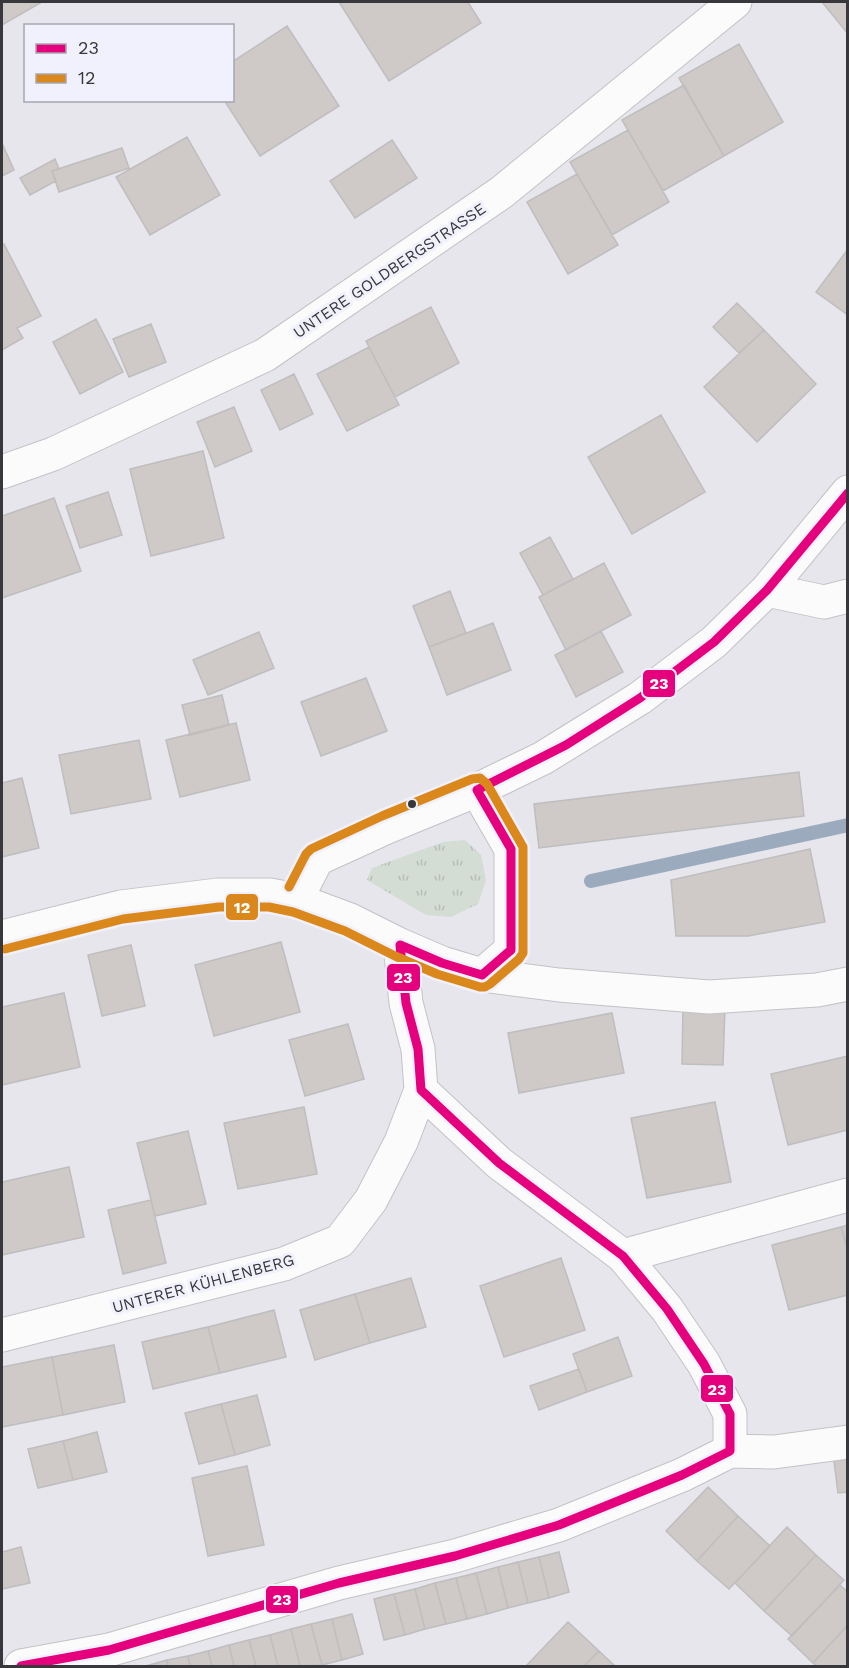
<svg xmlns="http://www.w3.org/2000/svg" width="849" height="1668" font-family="'Work Sans',sans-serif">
	<defs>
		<pattern id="grass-tufts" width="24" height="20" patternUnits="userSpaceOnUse" patternTransform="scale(1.5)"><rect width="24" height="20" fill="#d3ddd4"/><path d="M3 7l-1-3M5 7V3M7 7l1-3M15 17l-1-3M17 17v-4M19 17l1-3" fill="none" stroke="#b6beb7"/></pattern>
	</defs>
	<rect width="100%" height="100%" fill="#e6e6ec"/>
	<path fill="url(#grass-tufts)" d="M465,840L481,855L486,880L478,904L451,917L426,915L367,880L372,868L443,842Z"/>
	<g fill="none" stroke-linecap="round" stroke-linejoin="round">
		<path stroke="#9caabe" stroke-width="14" d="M591,881L848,825"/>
	</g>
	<path fill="#cfc9c8" stroke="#bfbdbe" stroke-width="1.5" d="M2,2H42L2,25Z
		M339,2H468L481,23L389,81Z
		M822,2H848V34Z
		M287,26L339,106L260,156L224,100H232V62Z
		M739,44L783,122L724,156L679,78Z
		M684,85L724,156L663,191L622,120Z
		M628,130L669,202L612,235L570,162Z
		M187,137L220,195L150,235L116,177Z
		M392,140L417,178L355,218L330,181Z
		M2,143L14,170L2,176Z
		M122,148L129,168L59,192L52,171Z
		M55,159L59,169L52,171L56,181L30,195L20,178Z
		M577,174L618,245L568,274L527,202Z
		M4,244L41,316L17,328L23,338L2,350V245Z
		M848,249V315L816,292Z
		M737,303L764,330L739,353L713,327Z
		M431,307L459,363L395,397L366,341Z
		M96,319L123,372L80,394L53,342Z
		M151,324L166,362L129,377L113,339Z
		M764,330L816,384L757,442L704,387Z
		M369,347L399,405L347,431L317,374Z
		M294,374L313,414L280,430L261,390Z
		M234,407L252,451L215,467L197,422Z
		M661,415L705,492L632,534L588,457Z
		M203,451L224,538L151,556L130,469Z
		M108,492L122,535L80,548L66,506Z
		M54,498L81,571L2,598V516Z
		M550,537L573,579L543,595L520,553Z
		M604,563L631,615L566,650L539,597Z
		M450,591L466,633L429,647L413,606Z
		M493,623L511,670L447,695L429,647Z
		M601,631L623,672L576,697L555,655Z
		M259,632L274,668L208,695L193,660Z
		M366,678L387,731L321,756L301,702Z
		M222,695L229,725L190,735L182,705Z
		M236,723L250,780L180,797L166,740Z
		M139,740L151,799L71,814L59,755Z
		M799,772L804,816L539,848L534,804Z
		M22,778L39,848L2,857V783Z
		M810,849L825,922L748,936H676L671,880Z
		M281,942L300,1012L214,1036L195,965Z
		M131,945L145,1006L102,1016L88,955Z
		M64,993L80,1067L2,1085V1007Z
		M683,1006L725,1008L723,1065L682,1064Z
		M612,1013L624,1073L519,1093L508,1033Z
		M348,1024L364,1079L305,1096L289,1040Z
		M848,1056V1130L788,1145L771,1074Z
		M715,1102L731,1182L647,1198L631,1118Z
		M304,1107L317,1174L238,1189L224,1123Z
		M188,1131L206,1204L155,1216L137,1143Z
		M69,1167L84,1237L2,1255V1182Z
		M151,1200L166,1263L123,1274L108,1210Z
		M848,1225V1251L841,1227Z
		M841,1227L848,1251V1295L789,1310L772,1245Z
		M561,1258L585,1330L504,1357L480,1286Z
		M411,1278L426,1327L370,1343L355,1294Z
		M355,1294L370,1343L315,1360L300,1310Z
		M274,1310L286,1357L220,1373L208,1327Z
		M208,1327L220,1373L153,1389L142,1342Z
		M618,1337L632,1376L587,1392L573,1354Z
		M114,1345L125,1402L63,1415L52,1357Z
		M52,1357L63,1415L2,1427V1367Z
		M579,1369L587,1392L539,1410L530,1386Z
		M257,1395L270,1445L235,1455L221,1404Z
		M221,1404L235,1455L199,1464L185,1413Z
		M97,1432L107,1472L73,1480L63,1441Z
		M63,1441L73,1480L38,1488L28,1449Z
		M848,1459V1492L838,1493L834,1461Z
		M247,1466L264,1545L208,1556L192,1478Z
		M708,1487L738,1516L697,1561L666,1531Z
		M738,1516L770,1546L729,1589L697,1561Z
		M787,1527L816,1555L764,1611L735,1583Z
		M21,1547L30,1583L2,1589V1552Z
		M559,1552L569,1592L549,1598L539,1557Z
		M816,1555L844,1580L792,1636L764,1611Z
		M539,1557L549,1598L528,1603L518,1562Z
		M518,1562L528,1603L508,1608L498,1567Z
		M498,1567L508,1608L487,1614L476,1573Z
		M476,1573L487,1614L467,1619L456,1578Z
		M456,1578L467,1619L446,1624L435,1583Z
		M435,1583L446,1624L425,1629L415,1589Z
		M840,1585L848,1592V1625L813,1663L788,1639Z
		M415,1589L425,1629L405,1635L394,1594Z
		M394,1594L405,1635L384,1640L374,1599Z
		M352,1614L363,1654L342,1660L332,1619Z
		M332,1619L342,1660L322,1665L311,1624Z
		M568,1622L599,1651L584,1666H526Z
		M311,1624L322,1665L300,1666L291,1629Z
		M848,1625V1666H817L813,1663Z
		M291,1629L300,1666H278L270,1635Z
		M270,1635L278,1666H256L249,1640Z
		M249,1640L256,1666H234L229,1645Z
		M229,1645L234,1666H212L208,1651Z
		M208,1651L212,1666H190L188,1656Z
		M599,1651L615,1666H584Z
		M188,1656L190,1666H168L167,1660Z
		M167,1660L168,1666H146Z"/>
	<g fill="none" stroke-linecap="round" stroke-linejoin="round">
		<defs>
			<path id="minor" d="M2,472L53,454L265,355L502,192L735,2
				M767,590L824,602L848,596
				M477,790L511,849V950L482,975
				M296,900L317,859L387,827L477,790L543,758L640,698L714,642L767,590L848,492
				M2,937L121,907L218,895H270L296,900L350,920L400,945L442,963L482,975L559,985L709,997L817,990L848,984
				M400,945L406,1003L418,1049L421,1090L499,1163L623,1256L667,1309L704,1364L730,1414V1451
				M623,1256L848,1195
				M2,1335L284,1264L340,1241L371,1200L401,1142L421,1090
				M21,1666L109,1650L339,1583L455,1556L559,1525L682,1475L730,1451L774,1452L848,1442"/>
		</defs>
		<use href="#minor" stroke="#c2c2c7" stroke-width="35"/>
		<use href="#minor" stroke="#fbfbfc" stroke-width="33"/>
		<defs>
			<path id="bus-1" d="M21,1666L109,1650L339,1583L455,1556L559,1525L682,1475L730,1451V1414L704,1364L667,1309L623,1256L499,1163L421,1090L418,1049L406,1003L400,945L442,963L482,975L511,950V849L477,790L566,745L640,698L714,642L767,590L848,493"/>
			<path id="bus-2" d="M5,949L123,919L219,907H269L293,912L345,931L395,956L437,974L480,987H485L490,984L519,959L523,953V847L487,784L480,778L472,779L382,816L311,849L306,854L289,887"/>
		</defs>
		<use href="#bus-1" stroke="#f0f1fc" stroke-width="14"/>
		<use href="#bus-2" stroke="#f0f1fc" stroke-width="14"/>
		<use href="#bus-1" stroke="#e5007d" stroke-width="9"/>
		<use href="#bus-2" stroke="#da881b" stroke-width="9"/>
	</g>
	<circle fill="#38383c" stroke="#f0f1fc" stroke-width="2" cx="412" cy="804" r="5"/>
	<g text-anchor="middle" stroke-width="6" stroke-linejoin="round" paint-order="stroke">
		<g font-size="16" fill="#38383c" stroke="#f0f1fc">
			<text transform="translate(389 270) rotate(-34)" y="6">UNTERE GOLDBERGSTRASSE</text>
			<text transform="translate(203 1283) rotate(-15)" y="6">UNTERER KÜHLENBERG</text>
		</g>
	</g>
	<g stroke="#f0f1fc" stroke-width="2">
		<rect x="642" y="669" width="34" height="29" rx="6" fill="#e5007d"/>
		<rect x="225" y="893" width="34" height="28" rx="6" fill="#da881b"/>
		<rect x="386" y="963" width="35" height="29" rx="6" fill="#e5007d"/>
		<rect x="700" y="1374" width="34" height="29" rx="6" fill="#e5007d"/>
		<rect x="265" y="1585" width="34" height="29" rx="6" fill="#e5007d"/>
	</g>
	<g font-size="16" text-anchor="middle" font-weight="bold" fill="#fff">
		<text x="659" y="689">23</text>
		<text x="242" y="913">12</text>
		<text x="403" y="983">23</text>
		<text x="717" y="1395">23</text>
		<text x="282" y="1605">23</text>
	</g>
	<rect width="849" height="1668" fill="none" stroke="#38383c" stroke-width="6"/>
	<rect x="24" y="24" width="210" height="78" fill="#f0f1fc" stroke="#a6a7af" stroke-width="1.5"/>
	<rect x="36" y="44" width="30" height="9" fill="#e5007d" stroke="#a6a7af" stroke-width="1.5"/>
	<text x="78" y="54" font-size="18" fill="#38383c">23</text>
	<rect x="36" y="74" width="30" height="9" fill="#da881b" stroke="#a6a7af" stroke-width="1.5"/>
	<text x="78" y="84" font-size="18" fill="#38383c">12</text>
</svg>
